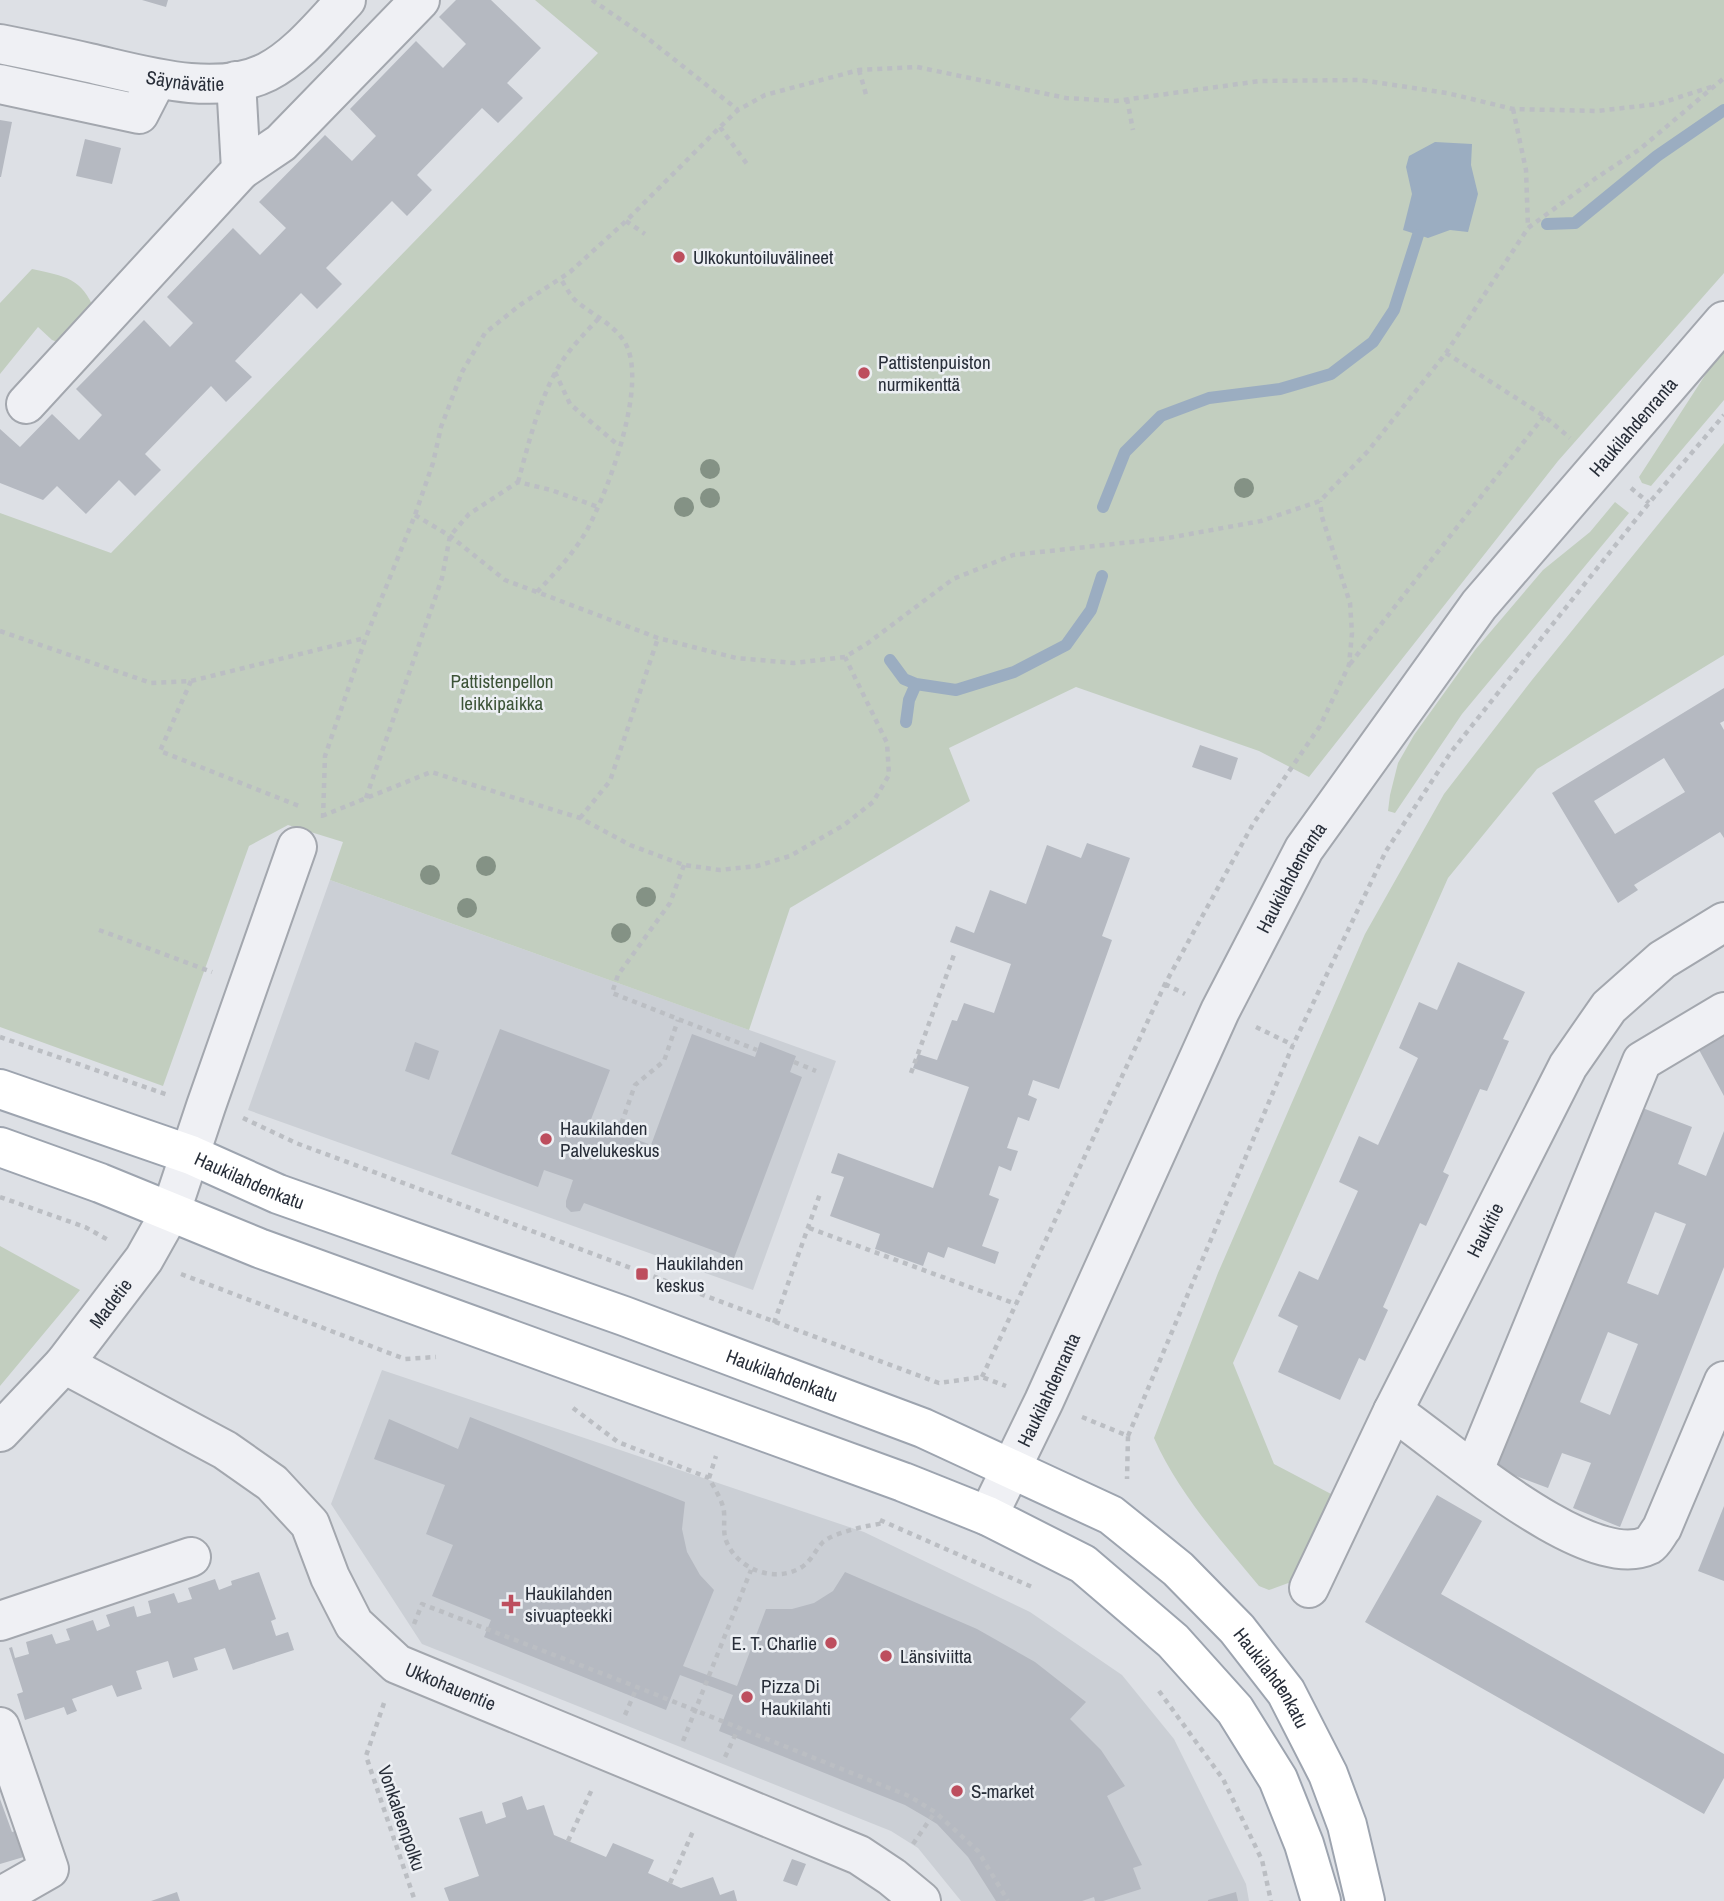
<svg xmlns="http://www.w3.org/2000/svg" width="1724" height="1901" font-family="'Archivo Narrow',sans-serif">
	<rect width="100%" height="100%" fill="#dde0e5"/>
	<path fill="#cbcfd5" d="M330,880L836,1061L753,1290L248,1110Z
		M382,1370L864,1532L1030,1612L1122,1675L1174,1739L1246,1884L1249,1901H961L918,1848L891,1831L422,1644L331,1504Z"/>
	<path fill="#c2cebf" d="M535,0H1724V273L1558,461L1309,777L1259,751L1076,687L949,748L970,801L790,908L749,1030L330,880L343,842L288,825L249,846L163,1086L0,1027V513L111,553L598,53Z
		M32,269C65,276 82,278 95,311L65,345L52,340L38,327L0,374V303Z
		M1724,350V400L1651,486L1642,483L1639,477L1711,366Z
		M1724,443V655L1537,769L1448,878L1233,1363L1274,1464L1333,1495L1321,1541L1291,1582L1269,1590L1259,1586C1220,1539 1179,1494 1154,1438L1218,1273L1365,934L1444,794L1532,680Z
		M1615,502L1629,513L1462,714L1395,813L1388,811L1390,795L1398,763L1414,735L1475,650L1543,570L1590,532Z
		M0,1246L80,1290L0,1386Z"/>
	<path fill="#9badc1" d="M1435,142L1472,144L1471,165L1478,194L1468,232L1450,230L1428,238L1403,230L1412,194L1406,167L1409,156Z"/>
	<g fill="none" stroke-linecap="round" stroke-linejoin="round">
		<path stroke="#9badc1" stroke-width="12" d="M1547,224L1575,223L1657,156L1724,110
			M1103,507L1125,452L1161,416L1209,398L1280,389L1331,374L1373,342L1394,310L1418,235
			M890,660L904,679L916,684
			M906,722L909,700L916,684L956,690L1014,672L1066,645L1091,610L1102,576"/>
	</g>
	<path fill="#b5b9c1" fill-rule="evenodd" d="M142,0H168L166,7Z
		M456,0H491L541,48L507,83L523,98L498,123L482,108L417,175L432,190L407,216L392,201L326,268L342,284L317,309L301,293L235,361L252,377L226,402L211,386L145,454L161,470L135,496L119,480L86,514L57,486L43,500L0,483V429L20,447L52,414L79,440L102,415L76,389L144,320L170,347L193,323L167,297L233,228L260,255L286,228L259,202L325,135L352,161L376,136L350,109L416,41L443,68L466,44L439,17Z
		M0,120L12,122L1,177H0Z
		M85,139L121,148L112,184L76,176Z
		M1724,688V721L1720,723L1724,730V838L1720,832L1634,885L1638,890L1618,903L1552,793ZM1664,758L1685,792L1615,834L1594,801Z
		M1200,745L1238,758L1231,780L1192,767Z
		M1087,843L1130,858L1102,936L1112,940L1059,1089L1033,1080L1028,1095L1037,1099L1029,1121L1018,1117L1007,1148L1018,1151L1011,1171L999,1166L989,1195L999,1199L982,1246L999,1252L995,1264L948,1247L944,1258L928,1252L923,1266L875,1249L880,1234L830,1216L844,1177L831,1173L838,1153L933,1188L969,1087L913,1068L918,1054L937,1060L952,1020L957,1021L964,1003L994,1013L1011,964L950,942L956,926L974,933L990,890L1026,904L1047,845L1081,858Z
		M1458,962L1525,992L1503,1039L1509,1041L1487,1091L1480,1089L1443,1172L1449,1175L1426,1226L1420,1223L1383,1307L1388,1310L1365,1361L1359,1358L1340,1400L1278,1372L1298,1326L1278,1316L1299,1271L1318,1280L1358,1191L1339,1182L1359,1136L1378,1145L1418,1058L1399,1048L1419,1002L1437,1010Z
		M500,1029L610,1070L590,1122L651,1145L692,1034L755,1057L760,1042L796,1056L790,1072L802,1077L734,1258L584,1203L580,1211L571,1212L566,1207V1201L573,1180L544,1170L538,1187L451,1154Z
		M1724,1033V1096L1698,1048Z
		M415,1042L439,1051L429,1080L405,1071Z
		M1640,1107L1692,1127L1678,1164L1706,1176L1724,1131V1267L1620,1527L1573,1508L1591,1463L1562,1453L1548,1488L1495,1468ZM1655,1212L1686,1224L1658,1295L1627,1283ZM1608,1332L1638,1344L1610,1415L1580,1402Z
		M470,1417L685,1502L682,1529L687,1552L700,1575L714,1590L683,1666L737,1686L766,1609H792L814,1603L833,1591L845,1572L977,1629L1035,1662L1086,1702L1070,1719L1101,1750L1125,1786L1107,1796L1142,1865L1133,1868L1141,1889L1103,1901H1095L1094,1897L1082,1901H996L968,1857L937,1824L929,1819L905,1805L719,1731L733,1695L680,1675L666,1710L484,1637L491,1620L432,1596L453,1545L426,1534L445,1485L374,1459L389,1419L458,1449Z
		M1437,1495L1482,1521L1441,1594L1724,1754V1778L1704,1814L1365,1622Z
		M1724,1506V1581L1698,1571Z
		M259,1572L276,1619L271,1621L276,1636L288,1632L294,1650L233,1670L225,1648L194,1658L198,1670L173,1678L168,1661L136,1671L142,1689L117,1697L112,1685L72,1699L77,1711L67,1715L64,1707L25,1720L17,1694L23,1692L9,1648L12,1647L15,1658L29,1654L26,1642L52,1634L56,1644L70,1640L66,1629L93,1620L97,1631L110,1626L106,1615L134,1606L137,1617L151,1613L148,1601L174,1593L178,1603L192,1599L188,1588L215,1579L219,1590L232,1585L231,1581Z
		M522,1796L527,1810L544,1805L554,1835L606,1857L613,1843L654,1860L648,1873L681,1888L713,1877L720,1895L734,1890L737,1901H449L444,1888L479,1876L459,1818L482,1811L486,1824L506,1817L502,1803Z
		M0,1799L12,1832L18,1830L27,1856L0,1864Z
		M792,1859L806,1864L797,1886L783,1881Z
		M177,1892L180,1901H151Z
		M1236,1892L1238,1901H1208V1900Z"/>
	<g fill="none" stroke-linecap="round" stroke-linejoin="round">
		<defs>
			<g id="minor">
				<path id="s1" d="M0,44C30,50 59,56 89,63C142,75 215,98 267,72C298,56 322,25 346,0"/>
				<path d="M0,84L139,114L157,79"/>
				<path d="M241,170L281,143L420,0"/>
				<path d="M26,404L241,170L236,81"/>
				<path id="s2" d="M64,1364L225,1450L272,1483L310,1524L330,1577L354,1624L397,1664L859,1855L892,1877L921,1901"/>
				<path d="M1393,1411C1444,1445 1588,1575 1649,1545C1654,1542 1658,1533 1662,1528L1724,1381"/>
				<path id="s3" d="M0,1432L64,1364L144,1259L171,1211L206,1106L297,847"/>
				<path d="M1474,1470L1642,1061L1724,1012"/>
				<path id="s4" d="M988,1516L1044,1401L1220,1011L1304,849L1479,605L1724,321"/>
				<path id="s5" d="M1309,1588L1393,1411L1568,1066L1609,1007L1662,960L1724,922"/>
				<path d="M0,1621L191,1557"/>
				<path d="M0,1727L49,1869L0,1897"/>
			</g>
			<g id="major">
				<path id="s6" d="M0,1089L191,1155L278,1194L624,1316L923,1428L1111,1515L1178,1569L1237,1629L1286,1692L1328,1774L1347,1825L1365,1901"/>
				<path d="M0,1147L100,1183L259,1248L903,1482L988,1516L1083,1564L1173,1641L1235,1710L1278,1779L1304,1844L1321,1901"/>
			</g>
		</defs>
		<use href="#minor" stroke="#a3a7ae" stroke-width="42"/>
		<use href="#major" stroke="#9da4af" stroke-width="42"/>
		<path stroke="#bbbec3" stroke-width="4.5" stroke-dasharray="5 5" stroke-linecap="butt" d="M592,0L646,37L738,110
			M859,70L867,98
			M1127,99L1133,130
			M1513,109L1526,170L1528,228
			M720,127L747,164
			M626,221L645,234
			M1446,353L1544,416L1570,438
			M555,372L570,404L619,446
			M518,482C528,446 537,407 555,373C566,352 584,334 600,317
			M1631,488L1649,503
			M415,515L450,536L505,580L537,592L658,638L736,658L794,663L845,657L868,643L953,579L1013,555L1168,538L1261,521L1320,501L1368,451L1446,353L1528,228L1596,178L1640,149L1724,78
			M537,592C555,573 574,553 587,530C608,491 650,381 624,341C612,323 591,314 575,300C569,294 565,285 560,278
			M0,631L151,683L191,681L365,638
			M1350,664L1544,416
			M191,681L160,751L299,806
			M366,798L442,578L450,536L469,514L518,482L551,490L598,507
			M322,816L431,772L580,818L630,845L684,865L720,870L757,866L790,856L844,825L873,802L889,775L887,743L845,657
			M323,818L325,756L366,637L415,515L433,463L441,427L462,372L485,333L520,305L570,272L626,221L720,127L738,110L765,95L859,70L917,67L1066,98L1116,101L1260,81L1360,80L1447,93L1513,109L1597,111L1658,104L1714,86
			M580,818L610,781L658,638
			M684,865L670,903L618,975L612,993L757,1050
			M99,930L212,972
			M1165,984L1185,994
			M1256,1027L1293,1045
			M0,1037L168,1095
			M794,1062L816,1071
			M911,1073L955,952
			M243,1118L296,1143L939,1383L982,1377L1006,1386
			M618,1133L635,1085L664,1061L678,1020
			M0,1197L85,1227L110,1241
			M809,1228L1016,1304
			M181,1274L405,1359L436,1357
			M774,1323L821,1191
			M982,1377L1165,984L1253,824L1320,726L1349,665L1352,633L1350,603L1322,517L1320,501
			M573,1408L618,1442L709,1478C714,1488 723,1501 724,1512C725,1524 722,1534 728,1545C741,1571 776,1583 802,1567C813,1559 815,1550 823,1542C835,1532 869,1525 885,1523
			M1082,1417L1128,1436L1127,1479
			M1128,1436L1293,1045L1386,851L1451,752L1649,503L1724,415
			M709,1478L716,1456
			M880,1520L1032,1587
			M414,1624L422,1604L637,1687L909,1796L935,1812L978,1851L1008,1901
			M1159,1691L1223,1779L1262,1860L1271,1901
			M384,1703L366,1756L415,1901
			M625,1715L637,1687
			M683,1741L751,1570
			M725,1757L738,1729
			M568,1841L593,1787
			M913,1844L935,1812
			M670,1883L694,1829"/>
		<use href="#minor" stroke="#eff0f4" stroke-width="38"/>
		<use href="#major" stroke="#fff" stroke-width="38"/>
	</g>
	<g fill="#849285">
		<circle cx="710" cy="469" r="10"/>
		<circle cx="1244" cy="488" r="10"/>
		<circle cx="710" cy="498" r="10"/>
		<circle cx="684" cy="507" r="10"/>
		<circle cx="486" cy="866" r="10"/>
		<circle cx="430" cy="875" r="10"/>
		<circle cx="646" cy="897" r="10"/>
		<circle cx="467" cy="908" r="10"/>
		<circle cx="621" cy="933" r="10"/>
	</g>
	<g fill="#bd4e5e" stroke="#eceff3" stroke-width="2.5">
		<circle cx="679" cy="257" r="7"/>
		<circle cx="864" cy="373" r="7"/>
		<circle cx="546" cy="1139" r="7"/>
		<rect x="635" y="1267" width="14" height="14" rx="3.5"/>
		<path d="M507.5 1593.5h7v7h7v7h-7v7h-7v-7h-7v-7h7z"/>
		<circle cx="831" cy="1643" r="7"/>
		<circle cx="886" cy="1656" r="7"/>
		<circle cx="747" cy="1697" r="7"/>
		<circle cx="957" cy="1791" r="7"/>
	</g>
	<g text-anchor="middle" stroke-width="5" stroke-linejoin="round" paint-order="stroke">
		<g font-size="19" fill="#282e39" stroke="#eceff3">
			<text dy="7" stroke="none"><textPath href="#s1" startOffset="189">Säynävätie</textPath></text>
			<text dy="7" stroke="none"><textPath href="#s4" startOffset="1274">Haukilahdenranta</textPath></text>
			<text dy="7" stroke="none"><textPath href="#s4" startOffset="707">Haukilahdenranta</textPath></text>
			<text dy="7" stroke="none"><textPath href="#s6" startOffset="266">Haukilahdenkatu</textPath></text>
			<text dy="7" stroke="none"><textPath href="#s5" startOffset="399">Haukitie</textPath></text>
			<text dy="7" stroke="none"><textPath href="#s3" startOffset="170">Madetie</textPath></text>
			<text dy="7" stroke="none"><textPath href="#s6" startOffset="833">Haukilahdenkatu</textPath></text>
			<text dy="7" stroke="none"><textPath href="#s4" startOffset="140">Haukilahdenranta</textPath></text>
			<text dy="7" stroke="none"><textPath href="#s6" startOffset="1421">Haukilahdenkatu</textPath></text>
			<text dy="7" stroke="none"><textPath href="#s2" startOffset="522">Ukkohauentie</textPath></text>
			<text transform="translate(402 1818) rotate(71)" y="7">Vonkaleenpolku</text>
		</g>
		<g font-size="19" fill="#282e39" stroke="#eceff3" text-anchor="start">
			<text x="693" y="264">Ulkokuntoiluvälineet</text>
			<text x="878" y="369">Pattistenpuiston<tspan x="878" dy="22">nurmikenttä</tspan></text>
			<text x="560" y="1135">Haukilahden<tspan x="560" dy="22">Palvelukeskus</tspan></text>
			<text x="656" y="1270">Haukilahden<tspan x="656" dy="22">keskus</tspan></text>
			<text x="525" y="1600">Haukilahden<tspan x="525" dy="22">sivuapteekki</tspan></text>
			<text x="817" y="1650" text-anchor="end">E. T. Charlie</text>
			<text x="900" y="1663">Länsiviitta</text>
			<text x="761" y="1693">Pizza Di<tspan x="761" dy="22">Haukilahti</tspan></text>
			<text x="971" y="1798">S-market</text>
		</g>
		<g font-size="19" fill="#3c5337" stroke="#eceff3">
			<text x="502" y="688">Pattistenpellon<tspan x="502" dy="22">leikkipaikka</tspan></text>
		</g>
	</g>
</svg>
